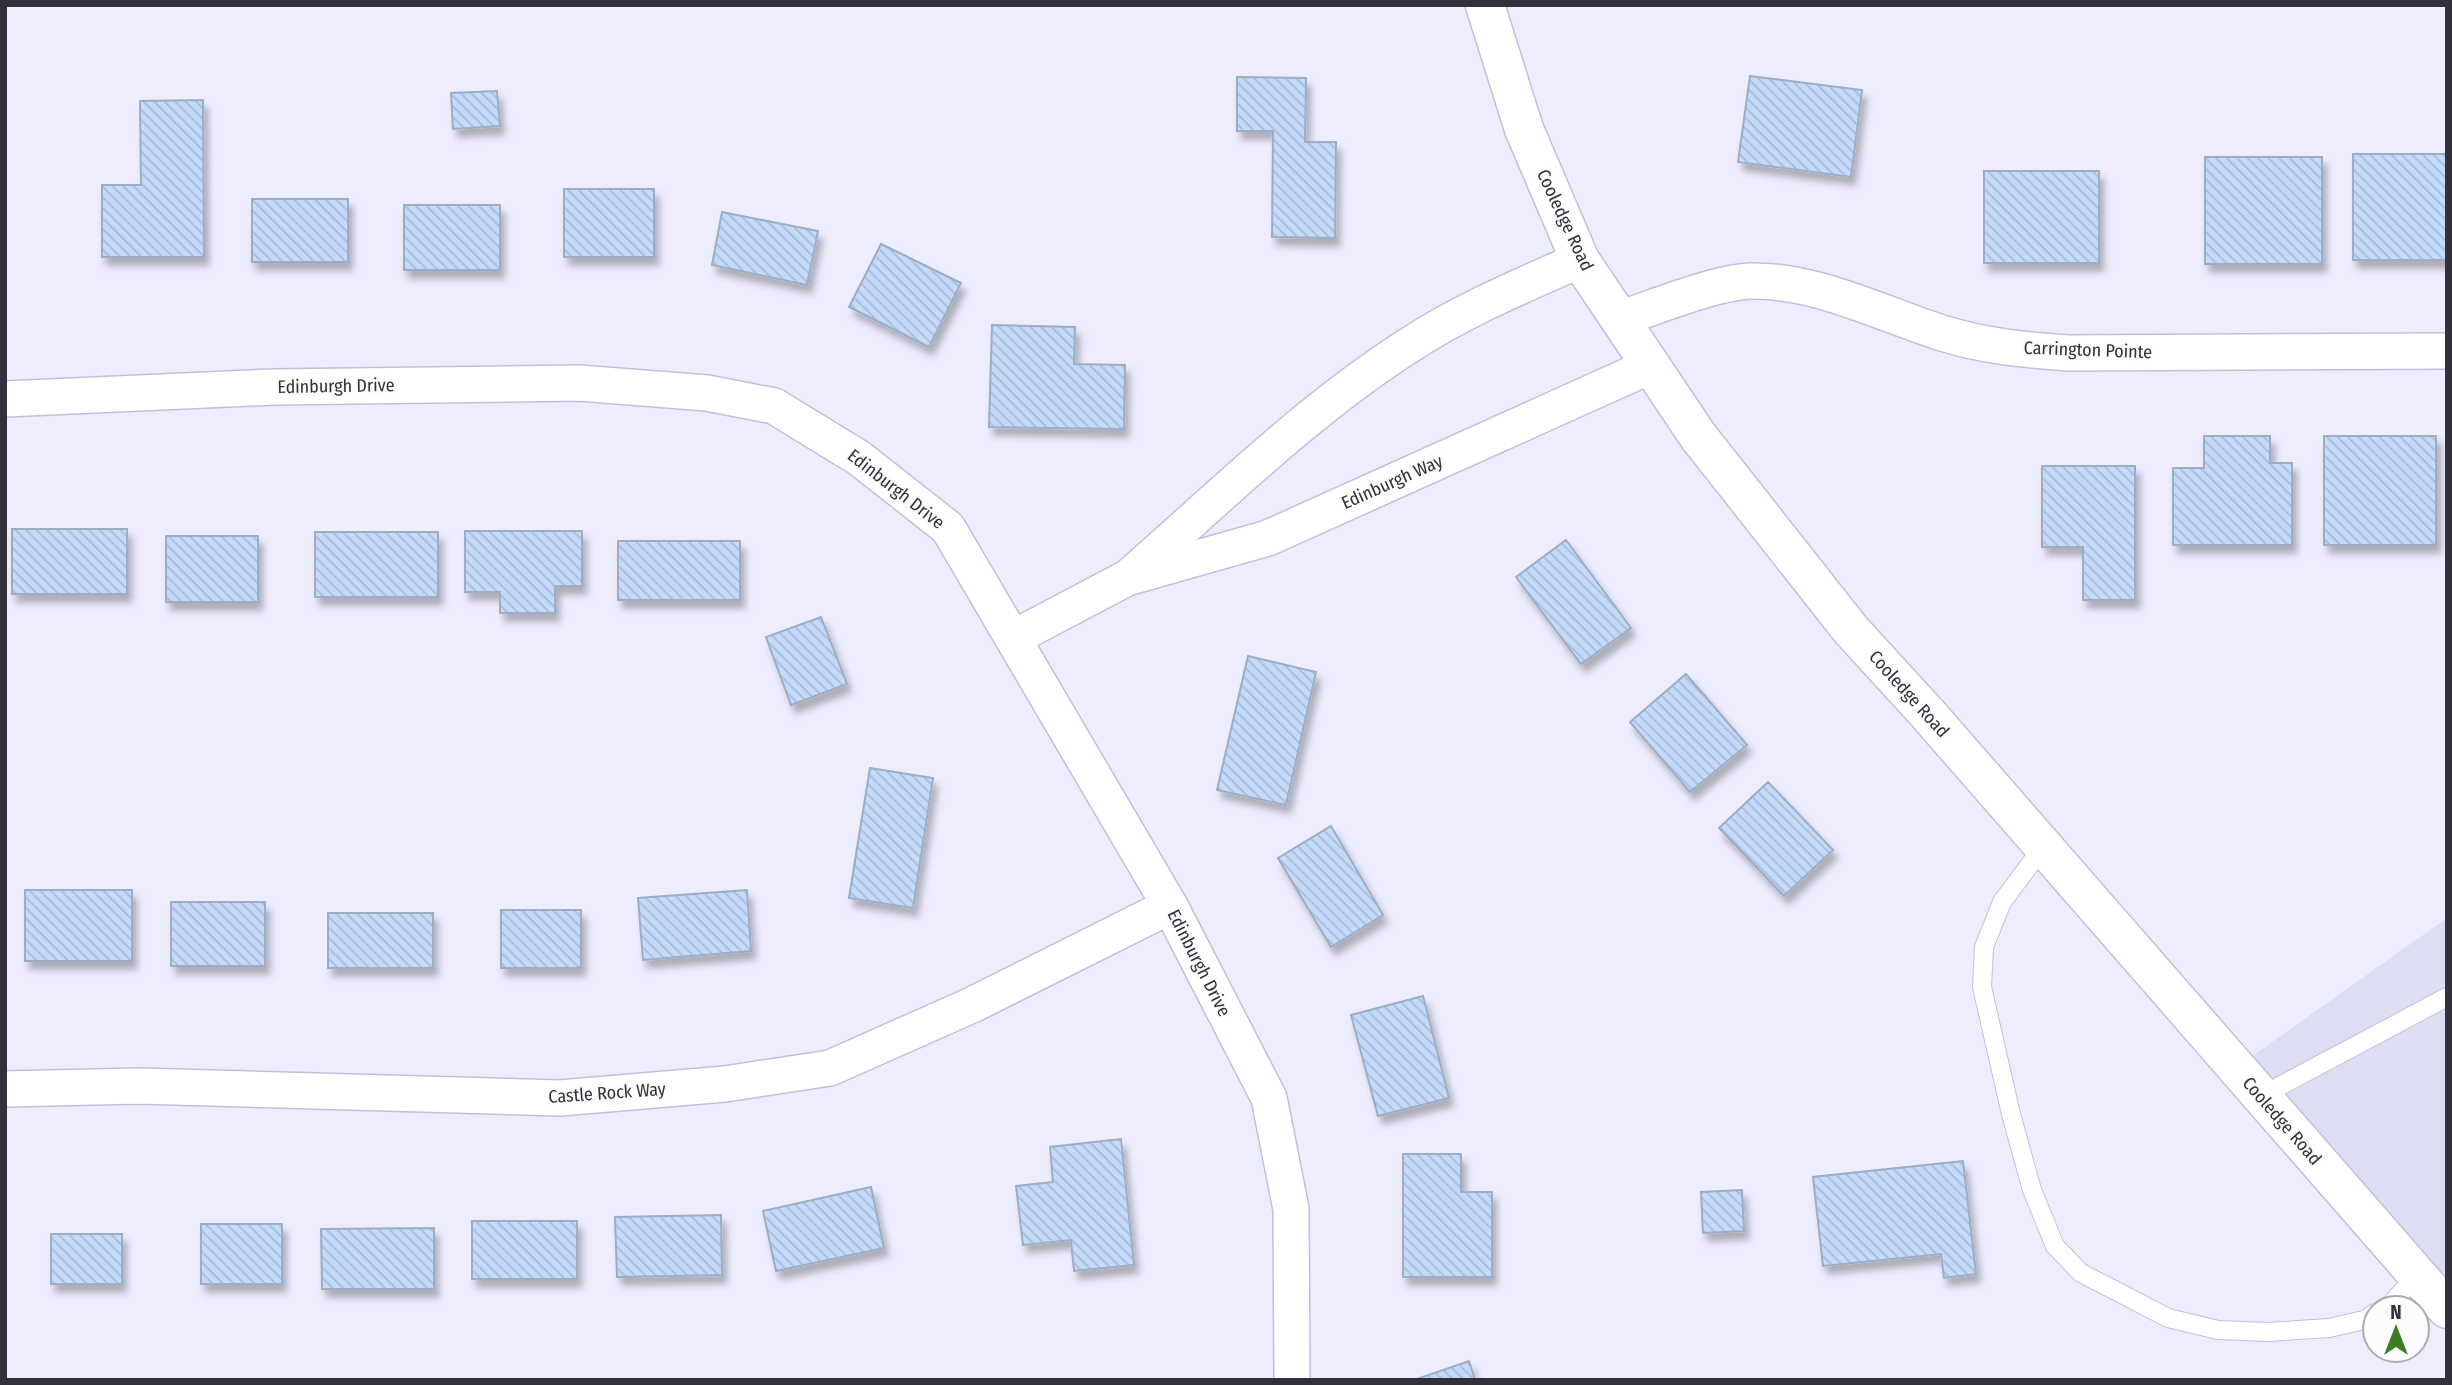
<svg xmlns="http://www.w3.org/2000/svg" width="2452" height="1385" font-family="'Fira Sans Condensed',sans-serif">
	<defs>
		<pattern id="building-back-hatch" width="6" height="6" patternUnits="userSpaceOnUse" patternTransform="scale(1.75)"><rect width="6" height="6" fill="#c3dafa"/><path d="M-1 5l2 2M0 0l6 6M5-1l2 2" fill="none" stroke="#a8bcd7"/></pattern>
		<filter id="shadow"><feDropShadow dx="4.5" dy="8" stdDeviation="3.5" flood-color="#0004"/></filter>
	</defs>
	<rect width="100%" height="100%" fill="#ededfe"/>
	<path fill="#dedef2" d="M2447,918V1291L2234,1069Z"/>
	<path fill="url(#building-back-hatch)" stroke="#9dadc4" stroke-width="2" filter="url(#shadow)" d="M1750,76L1862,90L1851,177L1738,162Z
		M1237,77L1306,78L1305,142H1336L1335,238L1272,237L1273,131H1237Z
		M497,91L500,126L453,129L451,93Z
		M203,100L204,257H102V185H141L140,101Z
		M2353,154H2447V260H2353Z
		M2205,157H2322V264H2205Z
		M1984,171H2099V263H1984Z
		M564,189H654V257H564Z
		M252,199H348V262H252Z
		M404,205H500V270H404Z
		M722,212L818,231L807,285L712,265Z
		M881,244L961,283L929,347L849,307Z
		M992,325L1075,327L1074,364L1125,365L1124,429L989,427Z
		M2204,436H2270V463H2292V545H2173V468H2204Z
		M2324,436H2436V545H2324Z
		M2042,466H2135V600H2083V547H2042Z
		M12,529H127V594H12Z
		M465,531H582V586H555V613H500V592H465Z
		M315,532H438V597H315Z
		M166,536H258V602H166Z
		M1566,540L1631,628L1581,664L1516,577Z
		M618,541H740V600H618Z
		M821,617L847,684L791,705L766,637Z
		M1248,656L1316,672L1286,805L1217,790Z
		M1686,674L1747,745L1690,792L1630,722Z
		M870,768L933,778L913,908L849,898Z
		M1768,782L1833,850L1784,896L1719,828Z
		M1331,826L1383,915L1331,947L1278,858Z
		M25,890H132V961H25Z
		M747,890L751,951L643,960L638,898Z
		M171,902H265V966H171Z
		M501,910H581V968H501Z
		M328,913H433V968H328Z
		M1423,996L1449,1098L1378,1116L1351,1015Z
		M1121,1139L1134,1265L1074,1271L1071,1240L1023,1245L1016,1186L1053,1182L1050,1147Z
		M1403,1154H1461V1192H1492V1277H1403Z
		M1963,1161L1976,1274L1944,1278L1941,1254L1823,1266L1813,1177Z
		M871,1187L884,1248L776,1271L763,1211Z
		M1742,1190L1744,1231L1703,1233L1701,1192Z
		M721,1215L722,1275L617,1277L615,1217Z
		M472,1221H577V1279H472Z
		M201,1224H282V1284H201Z
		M434,1228V1289H322L321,1229Z
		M51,1234H122V1284H51Z
		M1469,1361L1475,1380H1414Z"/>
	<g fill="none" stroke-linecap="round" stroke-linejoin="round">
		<defs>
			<path id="lane" d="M2043,847L2002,902L1984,947L1982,987L2011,1114L2032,1190L2055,1246L2081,1273L2122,1294L2168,1318L2218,1330L2268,1332L2329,1328L2364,1320L2375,1313
				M2261,1096L2447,997
				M2384,1308L2391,1304L2417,1275"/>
			<path id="street" d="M1619,319C1656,307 1715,282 1752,281C1816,280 1882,314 1942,333C1983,346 2025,350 2068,353L2447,351
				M5,399L274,387L579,383L707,393L774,406L859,458L948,528L1170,906L1269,1098L1291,1209L1292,1380
				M1132,574C1221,496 1308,410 1408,346C1461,311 1521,286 1580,260
				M1013,638L1127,578L1268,538L1650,366
				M5,1089L139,1086L560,1098L725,1084L830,1068L972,1005L1170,906"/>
			<path id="secondary" d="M1485,5L1524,129L1580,260L1698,436L1851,630L1927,713L2447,1309"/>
		</defs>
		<use href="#lane" stroke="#c0c0db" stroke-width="20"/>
		<use href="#street" stroke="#c0c0db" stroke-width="38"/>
		<use href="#secondary" stroke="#c0c0db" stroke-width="41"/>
		<use href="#lane" stroke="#fff" stroke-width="18"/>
		<use href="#street" stroke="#fff" stroke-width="35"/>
		<use href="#secondary" stroke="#fff" stroke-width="38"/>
	</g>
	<g text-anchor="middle" stroke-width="5" stroke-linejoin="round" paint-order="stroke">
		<g font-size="18" fill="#31313b" stroke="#fcfcfc">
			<text transform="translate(1565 220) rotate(65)" y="6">Cooledge Road</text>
			<text transform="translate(2088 350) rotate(2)" y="6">Carrington Pointe</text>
			<text transform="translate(336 386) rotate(-1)" y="6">Edinburgh Drive</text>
			<text transform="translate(1392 482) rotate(-24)" y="6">Edinburgh Way</text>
			<text transform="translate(896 489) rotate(38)" y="6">Edinburgh Drive</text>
			<text transform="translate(1909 694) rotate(48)" y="6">Cooledge Road</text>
			<text transform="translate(1199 963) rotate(63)" y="6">Edinburgh Drive</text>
			<text transform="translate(607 1093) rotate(-4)" y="6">Castle Rock Way</text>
			<text transform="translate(2282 1121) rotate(49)" y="6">Cooledge Road</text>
		</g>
	</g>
	<rect width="2452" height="1385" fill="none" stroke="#31313b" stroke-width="14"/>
	<g transform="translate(2396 1329)"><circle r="33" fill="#fcfcfc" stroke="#ababaf" stroke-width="2"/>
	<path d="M0-5L12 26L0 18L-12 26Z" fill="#3b7e1f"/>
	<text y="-10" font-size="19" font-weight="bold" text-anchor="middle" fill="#31313b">N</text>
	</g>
</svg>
